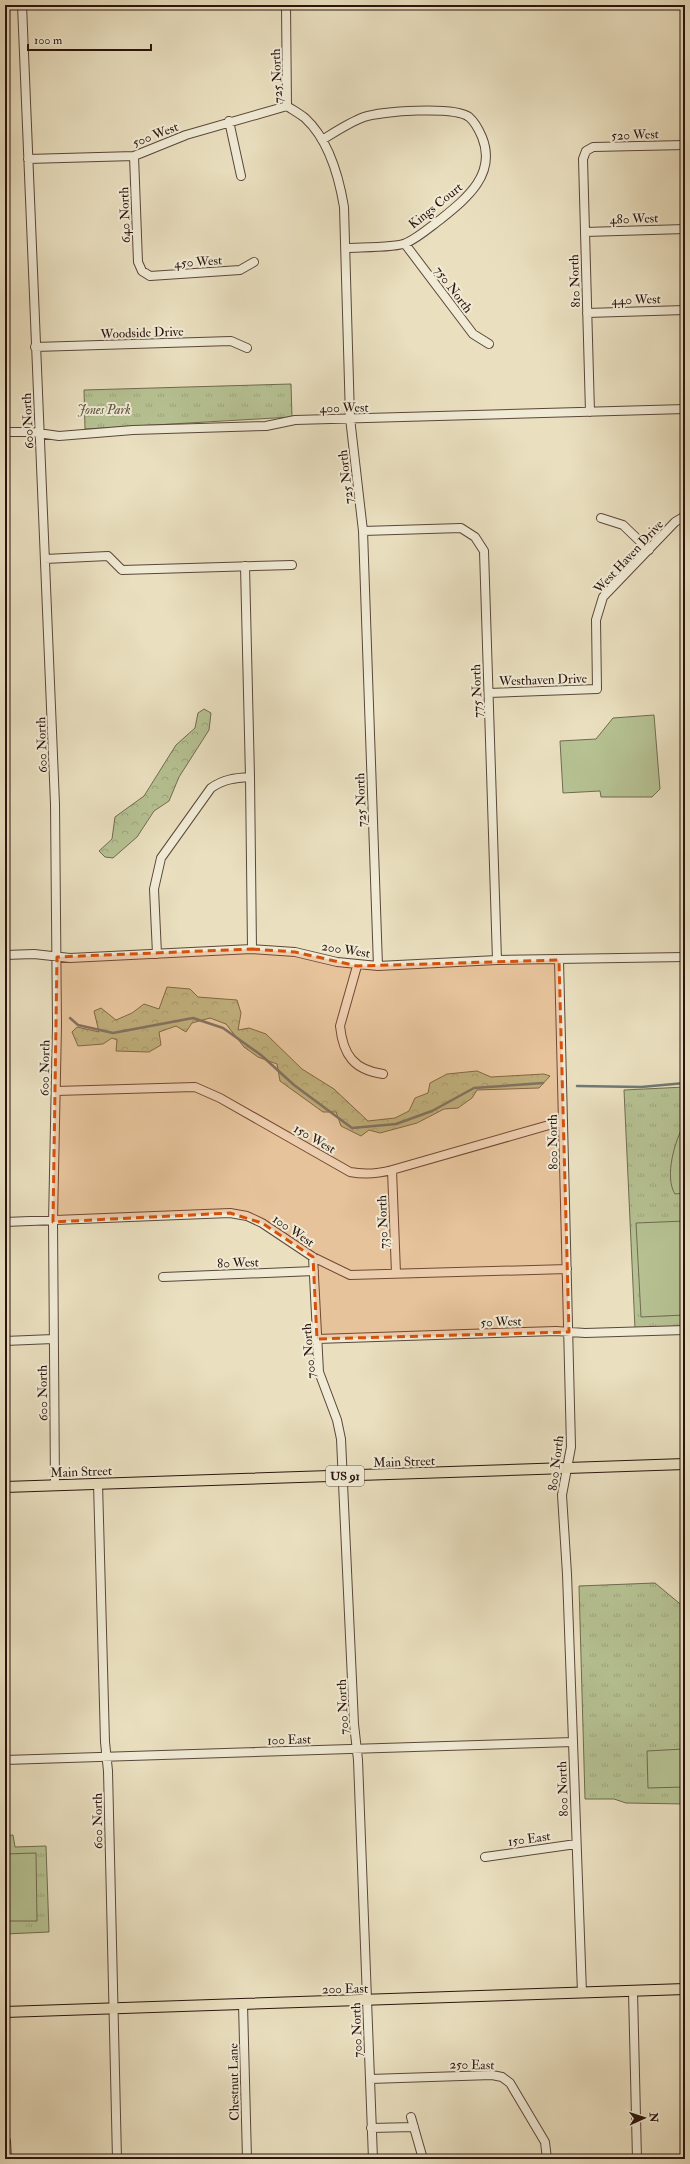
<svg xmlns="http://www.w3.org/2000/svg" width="690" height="2164" font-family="'IM FELL Double Pica',serif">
	<defs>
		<pattern id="grass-tufts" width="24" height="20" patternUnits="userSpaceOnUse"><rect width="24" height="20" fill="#b6c293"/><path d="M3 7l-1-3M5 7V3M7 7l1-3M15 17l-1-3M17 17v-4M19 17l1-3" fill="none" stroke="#9da67e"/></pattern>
		<pattern id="forest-crowns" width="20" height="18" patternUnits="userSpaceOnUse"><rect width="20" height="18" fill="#b6c293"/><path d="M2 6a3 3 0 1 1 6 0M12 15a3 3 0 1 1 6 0" fill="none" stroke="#9da67e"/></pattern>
	</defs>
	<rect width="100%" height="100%" fill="#eae0c0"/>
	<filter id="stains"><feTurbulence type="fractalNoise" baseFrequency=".005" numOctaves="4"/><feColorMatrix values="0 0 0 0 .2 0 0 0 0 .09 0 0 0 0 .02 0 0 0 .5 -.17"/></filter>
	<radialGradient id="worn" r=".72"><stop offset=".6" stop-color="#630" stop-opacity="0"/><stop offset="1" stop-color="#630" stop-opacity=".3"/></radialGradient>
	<path fill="url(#grass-tufts)" stroke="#706b50" d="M291,384L292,417L85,429L84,390Z
		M685,1087V1327L635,1329L624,1090Z
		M655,1583L685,1608V1804L626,1803L614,1799H585L579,1586Z
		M13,1835L15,1847L46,1846L49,1932L5,1934V1836Z"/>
	<path fill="url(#forest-crowns)" stroke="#706b50" d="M204,709L211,713L209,730L179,777L169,801L154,811L137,837L113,858L105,857L99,851L112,839L115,817L144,796L176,745L195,728L198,713Z
		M167,987L190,989L198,997L237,1000L241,1013L238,1030L249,1028L266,1034L302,1069L334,1089L368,1121L395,1118L409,1111L415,1098L428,1093L430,1083L447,1074L477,1071L491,1077L544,1074L550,1076L539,1088L477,1090L472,1098L458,1108L444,1109L417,1123L380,1133L369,1130L361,1136L341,1126L336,1112H323L280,1081L277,1064L258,1057L244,1047L226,1024L210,1018L192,1023L186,1032L176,1026L159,1032L161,1045L149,1052L116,1051L117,1040L112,1038L103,1044L78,1046L72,1032L77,1027L99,1032L94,1011L101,1008L116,1020L132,1013L144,1004L159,1009Z"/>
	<path fill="#b6c293" stroke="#706b50" d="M654,715L660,789L652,797H601L600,791L563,793L560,741L596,739L613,718Z
		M685,1123V1193L675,1194C664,1177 675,1139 685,1123Z
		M685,1221V1315L641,1317L636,1223Z
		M683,1749L685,1787L648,1788L647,1751Z
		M36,1853L37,1921H5V1854Z"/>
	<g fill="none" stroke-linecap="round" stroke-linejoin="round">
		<path stroke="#6e7875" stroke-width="2.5" d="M70,1018L78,1025L113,1033L193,1018L223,1028L261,1055L294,1085L352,1128L396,1124L432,1111L474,1088L543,1083
			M577,1086L641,1087L685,1083"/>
		<defs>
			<path id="minor" d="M22,5L55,804L57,1025L53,1222L55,1485
				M286,5L287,106C293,110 300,114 305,118C329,140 339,177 344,207L350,418L363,531L378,966
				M229,121L241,176
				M322,140C335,132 350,122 364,117C381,111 455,106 469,117C475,122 479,130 482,137C497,174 467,198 441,219C430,227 418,238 406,243C396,248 359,247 346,248
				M134,156L138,262L142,271L150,276L240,270L254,262
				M28,159L134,156L186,135L287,106
				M585,232L685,229
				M405,244L473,334L489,344
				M587,313L685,310
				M35,347L231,341L247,348
				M590,412L583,159L586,151L593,147L685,145
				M5,432H31L59,436L133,430L266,426L295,420L685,409
				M601,518L623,525L649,550
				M363,531L461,528L475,537L484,551L497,960
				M45,559L108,556L122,570L292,565
				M245,566L250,777L252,949
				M489,693L597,689L596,620L603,597L675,522L685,516
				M157,954L154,889L161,858L211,788C224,779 235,778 250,777
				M5,955L34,954L70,958L252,949L295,952L337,962L378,966L497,960L685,957
				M559,960L571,1447L562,1495L567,1574L582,1993
				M357,966L340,1026C343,1055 354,1070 383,1074
				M56,1091L195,1087L220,1098L350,1172C365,1175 377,1174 392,1170L563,1121
				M392,1170L396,1273
				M5,1222L230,1213L247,1216L262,1223L313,1257L350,1275L567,1269
				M313,1257L319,1372L337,1420L341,1439L354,1724L358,1760L373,2159
				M163,1277L314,1271
				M317,1339L556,1331L585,1333L685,1330
				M5,1341L53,1339
				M98,1483L105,1742L108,1771L117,2159
				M5,1760L573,1742
				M485,1857L576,1844
				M633,1991L637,2159
				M243,2004L247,2159
				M370,2079L492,2075L502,2077L510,2083L545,2142L547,2159
				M411,2117L423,2159
				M371,2128L414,2127
				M6,2141L7,2159"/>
			<path id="major" d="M5,1487L685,1464
				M5,2012L685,1989"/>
		</defs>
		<use href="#minor" stroke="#5a473a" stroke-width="10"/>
		<use href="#major" stroke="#2a140d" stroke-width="12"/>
		<use href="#minor" stroke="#f1ebd6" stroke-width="8"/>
		<use href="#major" stroke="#eae0c0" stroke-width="10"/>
	</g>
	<path fill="#d5520c" fill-opacity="0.2" stroke="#d5520c" stroke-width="3" stroke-dasharray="8 5" stroke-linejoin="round" d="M252,949L295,952L357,966L559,960L569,1332L317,1339L313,1257L262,1223L230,1213L53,1222L57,957Z"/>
	<g text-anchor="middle" stroke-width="4" stroke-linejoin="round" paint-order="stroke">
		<rect fill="#f1ebd6" stroke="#665449" stroke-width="1" x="326" y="1466" width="38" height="20" rx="3"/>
		<g font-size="12" font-weight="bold" fill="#2a140d">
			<text x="345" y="1480">US 91</text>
		</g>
		<g font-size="13" fill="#2a140d" stroke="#f1ebd6">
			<text transform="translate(276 76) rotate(-93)" y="5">725 North</text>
			<text transform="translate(155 134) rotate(-21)" y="5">500 West</text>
			<text transform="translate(635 134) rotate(-2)" y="5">520 West</text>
			<text transform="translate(435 205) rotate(-39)" y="5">Kings Court</text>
			<text transform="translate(124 215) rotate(-92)" y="5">640 North</text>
			<text transform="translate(634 218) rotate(-2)" y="5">480 West</text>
			<text transform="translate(198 261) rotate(-4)" y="5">450 West</text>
			<text transform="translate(574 281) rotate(-92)" y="5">810 North</text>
			<text transform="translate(454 289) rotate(53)" y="5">750 North</text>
			<text transform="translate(636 299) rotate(-2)" y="5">440 West</text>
			<text transform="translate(142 332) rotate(-2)" y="5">Woodside Drive</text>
			<text transform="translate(344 407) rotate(-1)" y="5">400 West</text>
			<text transform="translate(27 421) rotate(-93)" y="5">600 North</text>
			<text transform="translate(345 477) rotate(-97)" y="5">725 North</text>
			<text transform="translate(628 556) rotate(-47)" y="5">West Haven Drive</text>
			<text transform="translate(543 679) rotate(-2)" y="5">Westhaven Drive</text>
			<text transform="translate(476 691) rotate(-92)" y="5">775 North</text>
			<text transform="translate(41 745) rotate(-92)" y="5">600 North</text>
			<text transform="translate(360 800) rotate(-92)" y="5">725 North</text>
			<text transform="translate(346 949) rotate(9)" y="5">200 West</text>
			<text transform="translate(44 1068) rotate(-89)" y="5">600 North</text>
			<text transform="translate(315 1138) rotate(30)" y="5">150 West</text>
			<text transform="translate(552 1142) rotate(-91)" y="5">800 North</text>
			<text transform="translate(382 1222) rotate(-92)" y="5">730 North</text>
			<text transform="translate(294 1230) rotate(34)" y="5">100 West</text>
			<text transform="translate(238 1262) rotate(-2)" y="5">80 West</text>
			<text transform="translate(501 1321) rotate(-2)" y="5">50 West</text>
			<text transform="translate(308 1351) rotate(-95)" y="5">700 North</text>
			<text transform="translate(42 1393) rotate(-91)" y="5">600 North</text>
			<text transform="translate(404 1461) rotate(-2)" y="5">Main Street</text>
			<text transform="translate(555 1463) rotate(-83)" y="5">800 North</text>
			<text transform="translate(81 1471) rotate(-2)" y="5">Main Street</text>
			<text transform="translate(342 1707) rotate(-93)" y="5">700 North</text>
			<text transform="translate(289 1739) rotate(-2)" y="5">100 East</text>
			<text transform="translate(562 1789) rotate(-92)" y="5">800 North</text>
			<text transform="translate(97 1821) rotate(-91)" y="5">600 North</text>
			<text transform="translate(529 1838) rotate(-8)" y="5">150 East</text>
			<text transform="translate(345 1988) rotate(-1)" y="5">200 East</text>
			<text transform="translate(356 2030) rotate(-92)" y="5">700 North</text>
			<text transform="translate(472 2064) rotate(1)" y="5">250 East</text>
			<text transform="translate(233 2082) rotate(-91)" y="5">Chestnut Lane</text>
		</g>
		<g font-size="13" font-style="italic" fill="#5b513c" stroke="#f1ebd6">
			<text x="104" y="414">Jones Park</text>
		</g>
	</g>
	<rect width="690" height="2164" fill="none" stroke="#eae0c0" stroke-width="20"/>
	<rect x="6" y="6" width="678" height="2152" fill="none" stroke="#2a140d" stroke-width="2"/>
	<rect x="10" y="10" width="670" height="2144" fill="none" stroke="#2a140d"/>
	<g transform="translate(644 2118) rotate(87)" stroke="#f1ebd6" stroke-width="3" paint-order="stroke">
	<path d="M0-3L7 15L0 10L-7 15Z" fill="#2a140d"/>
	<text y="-6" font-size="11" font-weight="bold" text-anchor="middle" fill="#2a140d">N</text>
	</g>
	<path d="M28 44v6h123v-6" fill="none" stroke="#2a140d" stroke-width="2"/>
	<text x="34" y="44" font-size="12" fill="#2a140d" stroke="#f1ebd6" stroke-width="3" paint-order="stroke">100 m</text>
	<rect width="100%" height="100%" filter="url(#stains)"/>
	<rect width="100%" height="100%" fill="url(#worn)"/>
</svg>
